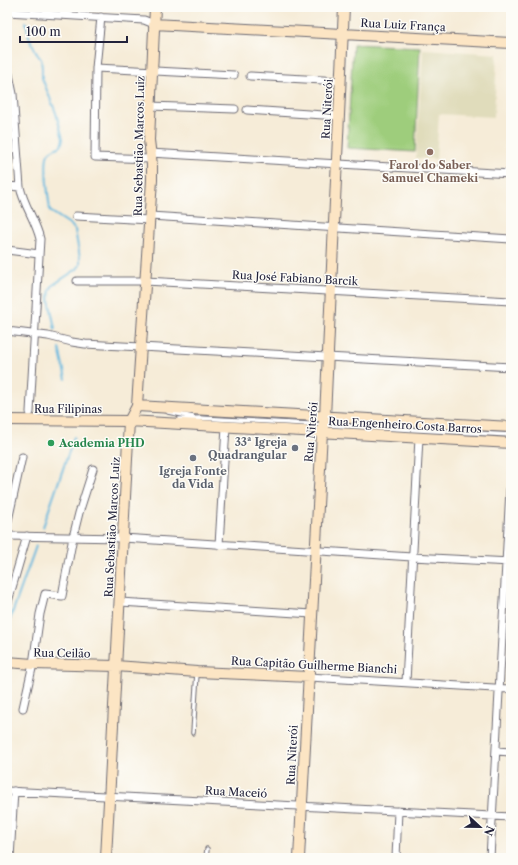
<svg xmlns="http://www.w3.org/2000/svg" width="518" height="865" font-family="'Libre Caslon Text',serif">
	<rect width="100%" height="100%" fill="#fdfcf7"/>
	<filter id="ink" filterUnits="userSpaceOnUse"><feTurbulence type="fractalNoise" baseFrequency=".025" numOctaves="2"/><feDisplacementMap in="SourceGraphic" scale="8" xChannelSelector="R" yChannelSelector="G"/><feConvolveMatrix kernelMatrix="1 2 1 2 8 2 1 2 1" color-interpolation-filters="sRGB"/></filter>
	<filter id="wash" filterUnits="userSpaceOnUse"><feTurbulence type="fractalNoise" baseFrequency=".012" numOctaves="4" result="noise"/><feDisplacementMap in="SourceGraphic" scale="16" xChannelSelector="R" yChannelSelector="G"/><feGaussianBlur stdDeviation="0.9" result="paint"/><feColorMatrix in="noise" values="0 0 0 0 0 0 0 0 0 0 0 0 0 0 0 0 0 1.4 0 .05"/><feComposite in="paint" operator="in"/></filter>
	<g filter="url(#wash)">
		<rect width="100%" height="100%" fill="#f6ecd8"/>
		<path fill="#e0dcbb" d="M423,49L497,54L494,117L439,114L436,159L416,158Z"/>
		<path fill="#9ecd7c" stroke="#60785c" d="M353,44L420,47L415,152L347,148Z"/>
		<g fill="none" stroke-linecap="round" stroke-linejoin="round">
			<path stroke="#61b7de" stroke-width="2" d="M26,22L29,37L37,54L41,59L42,68V78L56,113L63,139L61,146C56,148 50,150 48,154C43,164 49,200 50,211L71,225L75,230L80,258V265L77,269L53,285L50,290L49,299L55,329
				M59,348L66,379
				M43,527L74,437
				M7,628L36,546"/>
		</g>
	</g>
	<g filter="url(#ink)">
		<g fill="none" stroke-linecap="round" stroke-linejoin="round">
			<defs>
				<path id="lane" d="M168,412L193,417
					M179,419L200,418L511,435
					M193,733L197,673
					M206,858L207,849"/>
				<path id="street" d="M7,12L144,20L154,24
					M101,17L96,68L95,157L151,159
					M7,65L13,94L20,187C24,206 36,221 40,239L30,412
					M96,68L234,75
					M250,76L341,81
					M150,106L235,109
					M247,110L339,116
					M7,136H16
					M150,153L511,174
					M7,186L20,187
					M76,216L150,220
					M150,216L511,239
					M7,250L39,254
					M77,281H145L511,301
					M7,331L48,336L72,342L85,344L511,367
					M7,525L22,457
					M7,536L123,538L412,557L511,562
					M219,545L226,427
					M120,602L312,614
					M7,605L27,536
					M309,677L511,689
					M406,682L419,438
					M23,708L33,664L40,614L45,594L62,596L73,537L79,513L93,469
					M496,751L511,752
					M7,791L511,817
					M10,858L14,791
					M396,858L398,811
					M490,858L511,471"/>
				<path id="secondary" d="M154,24L511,43
					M137,406L511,427
					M7,420L129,421L511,443
					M7,662L33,664L116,666L197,672L309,677
					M106,858L129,421L137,406L152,180V165L149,140L155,7
					M299,858L322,432L325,417L344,7"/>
			</defs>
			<use href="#lane" stroke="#6c6972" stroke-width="5.5"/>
			<use href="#street" stroke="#6c6972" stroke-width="9"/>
			<use href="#secondary" stroke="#6c6972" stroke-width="12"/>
			<use href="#lane" stroke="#fff" stroke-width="3.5"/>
			<use href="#street" stroke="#fff" stroke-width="7"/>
			<use href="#secondary" stroke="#fce5c4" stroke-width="10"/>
		</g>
	</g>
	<circle fill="#8d6e63" stroke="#fdfcf7" stroke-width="1.5" cx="430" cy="152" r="4"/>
	<circle fill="#2e9e5b" stroke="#fdfcf7" stroke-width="1.5" cx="51" cy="443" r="4"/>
	<g fill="#6b7280" stroke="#fdfcf7" stroke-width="1.5">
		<circle cx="295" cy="448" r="4"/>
		<circle cx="193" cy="458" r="4"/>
	</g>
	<g text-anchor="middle" stroke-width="3" stroke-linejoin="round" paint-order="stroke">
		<g font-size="11" fill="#22223b" stroke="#fdfcf7">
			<text transform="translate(403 25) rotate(3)" y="4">Rua Luiz França</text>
			<text transform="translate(327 109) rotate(-87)" y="4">Rua Niterói</text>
			<text transform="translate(139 146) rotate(-89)" y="4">Rua Sebastião Marcos Luiz</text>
			<text transform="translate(295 278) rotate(3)" y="4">Rua José Fabiano Barcik</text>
			<text x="68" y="413">Rua Filipinas</text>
			<text transform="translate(405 425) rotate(3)" y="4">Rua Engenheiro Costa Barros</text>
			<text transform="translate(311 432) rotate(-85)" y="4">Rua Niterói</text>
			<text transform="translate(112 527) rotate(-87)" y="4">Rua Sebastião Marcos Luiz</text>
			<text transform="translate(62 653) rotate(1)" y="4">Rua Ceilão</text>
			<text transform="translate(314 665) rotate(3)" y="4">Rua Capitão Guilherme Bianchi</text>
			<text transform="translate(292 755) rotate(-87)" y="4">Rua Niterói</text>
			<text transform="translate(236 792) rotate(3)" y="4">Rua Maceió</text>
		</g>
		<g font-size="11" font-weight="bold" fill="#785e54" stroke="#fdfcf7">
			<text x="430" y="169">Farol do Saber<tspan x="430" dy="13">Samuel Chameki</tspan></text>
		</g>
		<g font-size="11" font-weight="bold" fill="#5b616d" stroke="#fdfcf7" text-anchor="end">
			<text x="287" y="446">33ª Igreja<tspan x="287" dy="13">Quadrangular</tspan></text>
			<text x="193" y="475" text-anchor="middle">Igreja Fonte<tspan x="193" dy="13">da Vida</tspan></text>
		</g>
		<g font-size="11" font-weight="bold" fill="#27864d" stroke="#fdfcf7" text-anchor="start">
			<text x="59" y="447">Academia PHD</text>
		</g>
	</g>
	<rect width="518" height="865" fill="none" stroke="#fdfcf7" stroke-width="24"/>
	<g transform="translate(480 827) rotate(112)" stroke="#fdfcf7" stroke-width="3" paint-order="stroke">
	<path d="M0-3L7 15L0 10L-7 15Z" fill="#22223b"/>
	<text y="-6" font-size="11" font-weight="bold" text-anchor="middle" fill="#22223b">N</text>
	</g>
	<path d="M20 36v6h107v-6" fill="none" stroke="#22223b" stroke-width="2"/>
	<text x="26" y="36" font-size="12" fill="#22223b" stroke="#fdfcf7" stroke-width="3" paint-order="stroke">100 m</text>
</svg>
